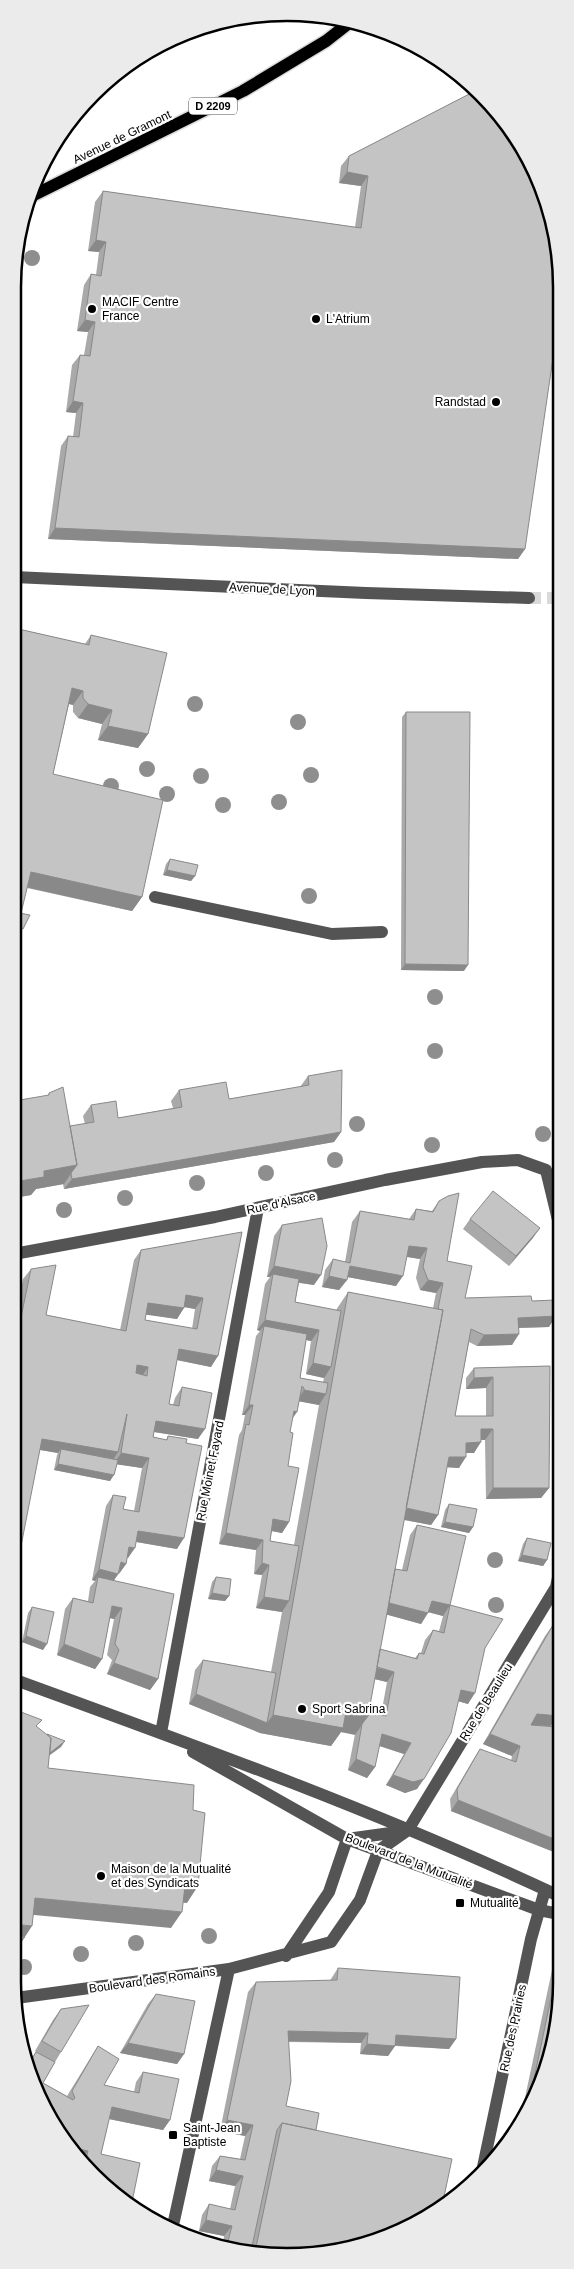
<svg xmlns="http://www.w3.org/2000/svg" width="574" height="2269" font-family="Helvetica,sans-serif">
	<rect width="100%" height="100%" fill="#fff"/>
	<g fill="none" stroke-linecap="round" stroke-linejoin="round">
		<path stroke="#d9d9d9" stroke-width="12" stroke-dasharray="12 6" stroke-linecap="butt" d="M529,598H559"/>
		<defs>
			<path id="major" d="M34,195L243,91L326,41L349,23"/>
		</defs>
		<use href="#major" stroke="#dbdbdb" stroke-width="15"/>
		<path stroke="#545454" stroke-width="12" d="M14,577L366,593L529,598
			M155,897L332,934L382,932
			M14,1254L215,1217L385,1180L482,1162L518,1160L546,1170L559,1224
			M13,1679C197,1746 382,1813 559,1896
			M161,1733L258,1208
			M193,1752L347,1839L539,1910L559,1914
			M378,1851L408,1830L556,1587L559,1573
			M286,1956L329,1892L347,1839L405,1831
			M16,1998L229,1969L331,1942L360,1900L378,1851
			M483,2167L531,1939L545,1890
			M172,2230L229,1969"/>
		<use href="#major" stroke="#000" stroke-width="12"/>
	</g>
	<g fill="#8e8e8e">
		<circle cx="32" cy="258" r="8"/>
		<circle cx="195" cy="704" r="8"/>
		<circle cx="298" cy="722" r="8"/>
		<circle cx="147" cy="769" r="8"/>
		<circle cx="311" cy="775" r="8"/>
		<circle cx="201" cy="776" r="8"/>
		<circle cx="111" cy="786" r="8"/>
		<circle cx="167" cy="794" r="8"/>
		<circle cx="279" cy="802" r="8"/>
		<circle cx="223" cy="805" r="8"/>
		<circle cx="309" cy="896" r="8"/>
		<circle cx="435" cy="997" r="8"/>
		<circle cx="435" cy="1051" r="8"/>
		<circle cx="357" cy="1124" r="8"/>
		<circle cx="543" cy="1134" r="8"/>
		<circle cx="432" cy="1145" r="8"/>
		<circle cx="335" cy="1160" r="8"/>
		<circle cx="266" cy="1173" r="8"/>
		<circle cx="197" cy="1183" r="8"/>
		<circle cx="125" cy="1198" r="8"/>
		<circle cx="64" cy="1210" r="8"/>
		<circle cx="495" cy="1560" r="8"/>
		<circle cx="496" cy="1605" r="8"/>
		<circle cx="209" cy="1936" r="8"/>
		<circle cx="136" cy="1943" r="8"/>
		<circle cx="81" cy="1954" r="8"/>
		<circle cx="24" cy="1967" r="8"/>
	</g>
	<path fill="#a9a9a9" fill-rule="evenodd" d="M477,90L525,549L518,559L48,539L61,446L68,436L73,437L76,413L66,412L72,365L80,355H84L88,332L77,331L84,285L91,274L96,275L99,252L88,251L95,202L103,191L355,227L361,186L339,183L341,166L349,156Z
		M14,628L85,644L91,635L148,734L138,748L98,740L102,724L78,718L73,712V705L69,704L53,774L142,897L132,911L27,888L21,913L20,934Z
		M406,712L464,971L401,970L402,717Z
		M170,859L195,876L191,881L163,875L166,864Z
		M308,1076L341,1132L334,1142L64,1189L63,1184L36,1189L31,1195L14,1198V1101L48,1096L49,1093L70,1126L85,1124L83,1116L91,1105L118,1118L173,1108L171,1101L179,1090L229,1099L300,1087Z
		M439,1201L447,1261L465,1298L532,1301L549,1327L519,1328L512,1345L477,1346L469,1342L455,1416H486V1388L466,1389V1378L474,1368L550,1366L549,1488L541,1498L486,1499L485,1440H481L474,1453H466L459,1468L447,1467L438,1515L431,1525L404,1520L395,1569L402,1570L410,1535L417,1525L450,1605L485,1648L468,1704L458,1701L417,1789L405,1793L386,1785L404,1754L379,1746L375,1767L367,1778L348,1770L355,1734L341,1732L331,1746L260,1733L189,1704L195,1670L203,1660L271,1672L282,1612L256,1608L262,1575L254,1574L256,1550L219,1544L239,1435L242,1430L245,1415H242L256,1336L260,1331L257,1330L265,1284L270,1277H267L274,1236L282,1225L314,1285L299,1283L295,1302L336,1310L348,1292L433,1308L436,1293L420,1290L416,1278L420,1259L407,1257L396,1286L347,1277V1280L339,1290L322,1287L325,1270L333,1259L345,1262L352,1222L360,1211L409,1219L416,1209L432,1211ZM306,1340L311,1341L306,1374L324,1378L323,1382L300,1378ZM299,1401L319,1405L294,1545L270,1541L272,1531L282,1533L289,1522L288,1466L290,1432L292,1418ZM428,1612L443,1616L439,1631L433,1630L425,1640L421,1653H419L415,1658L380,1649L386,1614L421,1624ZM374,1679L387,1682L381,1715L368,1712Z
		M470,1219L540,1228L532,1239L509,1266L463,1229Z
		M242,1232L211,1367L177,1360L169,1404L173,1405L175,1398L182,1387L198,1439L154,1432L153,1437L166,1440L168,1436L186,1443L177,1549L136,1542L128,1558H127L126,1564L114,1580L158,1679L150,1690L107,1674L112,1660L107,1655L114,1619L110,1618L102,1659L95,1669L57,1655L65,1609L73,1598L88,1601L90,1587L95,1581L92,1580L106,1506L113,1495L123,1509L134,1511L142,1468L117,1464L110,1481L54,1470L57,1455L58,1453L40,1450L13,1561V1329L23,1279L31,1269L46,1315L120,1330L134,1260L141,1250ZM184,1307L195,1309L192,1329L145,1320L146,1314L177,1319Z
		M449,1504L473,1527L469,1533L441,1527L445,1510Z
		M527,1538L547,1560L543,1566L518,1561L523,1544Z
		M216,1577L229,1596L225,1601L208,1599L212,1582Z
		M32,1607L43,1650L22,1642L28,1613Z
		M553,1625L551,1726L559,1854L451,1811L450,1799L473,1760L480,1749L511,1761L512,1756L483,1744L545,1636Z
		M559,1960V2018L525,2119L519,2126L552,1970Z
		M338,1968L456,2039L449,2049L395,2046L388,2056L360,2054L361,2043L288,2042L286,2106L269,2256L223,2243L224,2236L199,2231L202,2215L209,2204L230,2209L235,2186L209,2181L212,2166L220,2156L240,2159L245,2136L220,2131L248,1992L256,1982L330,1981L331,1979Z
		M156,1994L184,2054L177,2064L120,2053L148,2004Z
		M61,2009V2052L55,2062L43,2083L67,2096L91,2057L98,2046L104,2085L134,2092L136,2082L143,2072L170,2120L163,2130L109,2119L101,2154L132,2202L81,2163L33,2087L28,2063L36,2052L35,2051L53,2020Z"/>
	<path fill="#898989" d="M347,172L368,176L361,186L339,183Z
		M96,240L106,242L99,252L88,251Z
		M85,320L95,322L88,332L77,331Z
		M73,401L83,403L76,413L66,412Z
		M55,528L525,549L518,559L48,539Z
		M72,688L83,691L73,705L62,702Z
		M88,704L112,710L102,724L78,718Z
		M108,726L148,734L138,748L98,740Z
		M167,870L195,876L191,881L163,875Z
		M31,872L142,897L132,911L21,886Z
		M405,964L468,965L464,971L401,970Z
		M341,1132L334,1142L64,1189L72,1179Z
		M77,1165L64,1184L36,1189L31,1195L14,1198V1182L44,1171Z
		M540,1228L532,1239L509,1266L516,1256Z
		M409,1246L427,1248L420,1259L402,1256Z
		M274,1266L321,1275L314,1285L272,1278L273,1274L270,1277H267Z
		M350,1266L403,1276L396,1286L342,1276Z
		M329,1276L347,1280L339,1290L322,1287Z
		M428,1280L443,1283L436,1293L420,1290Z
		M186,1295L203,1298L195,1309L179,1306Z
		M148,1303L184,1308L177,1319L141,1314Z
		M556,1316L549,1327L511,1328L518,1318Z
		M265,1320L319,1330L311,1341L263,1331L264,1326L260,1331L257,1330Z
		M519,1334L512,1345L477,1346L484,1335Z
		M179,1349L218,1356L211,1367L172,1359Z
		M313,1363L331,1367L324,1378L306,1374Z
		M137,1365L148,1367L141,1378L130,1376Z
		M493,1377L486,1388L466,1389L474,1378Z
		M304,1390L326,1394L319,1405L297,1401Z
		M249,1405H253L245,1415H242Z
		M294,1411L297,1412L290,1422Z
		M156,1421L205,1429L198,1439L148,1431Z
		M481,1429H493L485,1440L474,1439Z
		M42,1439L118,1452L111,1463L61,1449L58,1453L35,1449Z
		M481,1442L474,1453H458L466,1443Z
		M121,1453L149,1458L142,1468L114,1464Z
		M449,1457H466L459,1468L442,1467Z
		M58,1464L114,1475L110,1481L54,1470Z
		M493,1488H549L541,1498L486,1499Z
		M402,1507L438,1515L431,1525L395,1518Z
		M273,1519L289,1522L282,1533L266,1530Z
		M445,1522L473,1527L469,1533L441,1527Z
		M138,1531L184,1538L177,1549L131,1541Z
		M226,1533L263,1540L256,1550L219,1544Z
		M129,1547L135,1548L128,1558L121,1557Z
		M13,1550L20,1551L13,1561Z
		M522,1555L547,1560L543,1566L518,1561Z
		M121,1562L126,1564L119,1574Z
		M262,1563L269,1565L262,1575L254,1574Z
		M99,1569L118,1574L111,1585L98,1577L95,1581L92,1580Z
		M212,1593L229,1596L225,1601L208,1599Z
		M264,1597L289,1601L282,1612L256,1608Z
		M432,1601L450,1605L443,1616L424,1611Z
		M385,1602L428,1613L421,1624L377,1612Z
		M112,1606L122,1608L114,1619L105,1617Z
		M26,1636L47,1644L43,1650L22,1642Z
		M64,1644L102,1659L95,1669L57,1655Z
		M114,1663L158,1679L150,1690L107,1674Z
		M373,1667L394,1672L387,1682L366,1677Z
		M461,1690L475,1693L468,1704L454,1700Z
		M196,1694L267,1723L273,1715L346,1712L368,1716L355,1735L341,1732L331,1746L260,1733L189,1704Z
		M537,1714L559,1716L551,1726L530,1725Z
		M382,1734L411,1743L404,1754L374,1744Z
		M490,1734L520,1746L512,1756L483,1744Z
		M65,1741L61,1747L39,1763L43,1757Z
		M356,1759L375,1767L367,1778L348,1770Z
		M393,1775L424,1779L417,1789L405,1793L386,1785Z
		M458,1800L559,1841V1854L451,1811Z
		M185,1886H198L187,1903L174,1902Z
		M35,1898L182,1912L171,1928L24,1914Z
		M13,1924L32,1926L21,1943L13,1948Z
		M288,2031L368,2033L361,2043L280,2041Z
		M396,2035L456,2039L449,2049L389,2045Z
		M128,2043L184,2054L177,2064L120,2053Z
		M367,2044L395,2046L388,2056L360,2054Z
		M112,2107L170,2120L163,2130L104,2118Z
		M227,2120L253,2125L245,2136L220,2131Z
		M71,2147L88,2151L80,2161Z
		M216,2170L243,2176L235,2186L209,2181Z
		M206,2220L232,2226L224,2236L199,2231Z"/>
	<path fill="#c4c4c4" stroke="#898989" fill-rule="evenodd" d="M477,90L481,93L533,166L558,247L557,256H559V317L525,549L55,528L68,436L79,437L83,403L73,401L80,355L90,356L95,322L85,320L91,274L101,276L106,242L96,240L103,191L361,228L368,176L347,172L349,156Z
		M14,628L89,645L91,635L167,653L148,734L108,726L112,710L88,704L83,698V691L72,688L53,774L163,800L142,897L31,872L21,913L14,912Z
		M406,712H470L468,965L405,964Z
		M170,859L198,865L195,876L167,870Z
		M14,912L30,915L23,929L21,928L14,961Z
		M342,1070L341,1132L72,1179L71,1173L77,1165L70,1126L94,1122L91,1105L116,1101L118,1118L182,1107L179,1090L226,1082L229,1099L309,1085L308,1076Z
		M63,1087L77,1165L44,1171V1177L14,1182V1101L49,1095V1093Z
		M493,1191L540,1228L516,1256L470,1219Z
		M459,1193L447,1261L472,1266L465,1298L531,1296L532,1301L555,1300L556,1316L518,1318L519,1334L484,1335L471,1329L455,1416H493V1377L474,1378V1368L550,1366L549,1488H493V1429H481V1442L466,1443V1457H449L438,1515L406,1508L443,1310L438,1309L443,1283L428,1280L423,1267L427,1248L409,1246L403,1276L350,1266L347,1280L329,1276L333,1259L350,1263L360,1211L414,1220L416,1209L433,1212L439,1201L448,1196Z
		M322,1218L327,1246L321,1275L274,1266L282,1225Z
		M242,1232L218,1356L179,1349L169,1404L179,1406L182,1387L212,1393L205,1429L156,1421L153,1437L167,1440L168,1436L187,1439L186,1443L202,1446L184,1538L138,1531L135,1548L129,1547L126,1564L121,1562L118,1574L99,1569L113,1495L126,1497L123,1509L139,1512L149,1458L121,1453L127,1414L118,1452L42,1439L20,1551L13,1550V1356L31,1269L56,1265L46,1315L126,1331L141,1250ZM186,1295L203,1298L197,1329L145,1320L148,1303L184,1308ZM137,1365L148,1367L147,1376L136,1373Z
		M273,1274L299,1279L295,1302L341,1311L331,1367L313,1363L319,1330L265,1320Z
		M348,1292L443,1310L368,1716L346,1712L343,1728L273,1715Z
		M264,1326L307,1334L300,1378L328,1383L326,1394L304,1390V1388L302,1386L297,1412L294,1411L290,1432L293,1433L288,1466L299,1468L289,1522L273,1519L270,1541L299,1546L289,1601L264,1597L269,1565L262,1563L263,1540L226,1533L246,1424L249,1425L253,1405H249Z
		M61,1449L118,1460L114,1475L58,1464Z
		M449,1504L477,1509L473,1527L445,1522Z
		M417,1525L466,1536L450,1605L503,1619L485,1648L475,1693L461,1690L451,1733L424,1779L413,1782L393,1775L411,1743L382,1734L375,1767L356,1759L362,1724L368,1716V1712L386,1716L394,1672L377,1667L380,1649L417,1659L419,1653L424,1654L433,1630L444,1633L450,1605L432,1601L428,1613L389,1603L395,1569L407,1571Z
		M527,1538L551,1543L547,1560L522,1555Z
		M98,1577L174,1594L158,1679L114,1663L119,1650L115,1644L122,1608L112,1606L102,1659L64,1644L73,1598L93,1603Z
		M216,1577L231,1579L229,1596L212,1593Z
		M32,1607L54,1612L47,1644L26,1636Z
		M553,1625L559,1629V1716L537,1714L531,1725L559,1727V1841L458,1800L457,1789L480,1749L516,1762L520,1746L490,1734Z
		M203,1660L276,1673L267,1723L196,1694Z
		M13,1709L42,1720L36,1726L51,1738L48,1768L194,1785L193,1810L205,1813L198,1886H185L182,1912L35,1898L32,1926L13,1924Z
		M47,1734L65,1741L50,1753L51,1738Z
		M13,1936L25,1937L13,1945Z
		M559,1960V2018L527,2112Z
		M338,1968L460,1977L456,2039L396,2035L395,2046L367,2044L368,2033L288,2031L291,2081L286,2106L319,2113L316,2130L282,2123L277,2130L251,2251L227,2245L232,2226L206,2220L209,2204L235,2210L243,2176L216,2170L220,2156L245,2160L253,2125L227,2120L256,1982L337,1980Z
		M156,1994L195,2001L184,2054L128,2043Z
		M89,2005L61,2052L42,2041L61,2009Z
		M98,2046L119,2059L104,2085L139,2093L143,2072L179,2079L170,2120L112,2107L101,2154L140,2163L132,2202L84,2166L88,2151L71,2147L33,2087L29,2064L36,2052L55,2062L43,2083L73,2100L75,2098L72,2091Z
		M282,2123L452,2159L442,2206L358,2247L269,2256L255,2252Z"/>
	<g fill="#000" stroke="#fff" stroke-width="2">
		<circle cx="92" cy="309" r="5"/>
		<circle cx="316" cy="319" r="5"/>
		<circle cx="496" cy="402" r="5"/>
		<circle cx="302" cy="1709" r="5"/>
		<circle cx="101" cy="1876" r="5"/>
		<rect x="455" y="1898" width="10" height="10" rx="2.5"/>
		<rect x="168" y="2130" width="10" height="10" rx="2.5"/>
	</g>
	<g text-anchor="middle" stroke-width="4.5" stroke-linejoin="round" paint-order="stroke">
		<rect fill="#fff" stroke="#4c4c4c" stroke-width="1" x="189" y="97.5" width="48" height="17" rx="4"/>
		<g font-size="11" font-weight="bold" fill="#000">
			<text x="213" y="110">D 2209</text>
		</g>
		<g font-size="12" fill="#000" stroke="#fff">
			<text transform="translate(122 137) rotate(-26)" y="4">Avenue de Gramont</text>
			<text transform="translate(272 589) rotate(3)" y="4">Avenue de Lyon</text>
			<text transform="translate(281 1203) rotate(-12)" y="4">Rue d'Alsace</text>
			<text transform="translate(210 1471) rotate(-79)" y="4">Rue Moinet Fayard</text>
			<text transform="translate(486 1702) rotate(-58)" y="4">Rue de Beaulieu</text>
			<text transform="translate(409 1861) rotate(21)" y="4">Boulevard de la Mutualité</text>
			<text transform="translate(152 1980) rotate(-8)" y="4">Boulevard des Romains</text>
			<text transform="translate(513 2028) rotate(-78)" y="4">Rue des Prairies</text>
		</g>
		<g font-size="12" fill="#000" stroke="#fff" text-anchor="start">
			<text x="102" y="306">MACIF Centre<tspan x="102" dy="14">France</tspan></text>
			<text x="326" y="323">L'Atrium</text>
			<text x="486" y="406" text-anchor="end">Randstad</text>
			<text x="312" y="1713">Sport Sabrina</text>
			<text x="111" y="1873">Maison de la Mutualité<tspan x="111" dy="14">et des Syndicats</tspan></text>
			<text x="470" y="1907">Mutualité</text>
			<text x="183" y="2132">Saint-Jean<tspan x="183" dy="14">Baptiste</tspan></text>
		</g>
	</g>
	<path d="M0 0H574V2269H0ZM287 21H287A266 266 0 0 1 553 287V1982A266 266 0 0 1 287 2248H287A266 266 0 0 1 21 1982V287A266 266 0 0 1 287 21Z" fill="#ebebeb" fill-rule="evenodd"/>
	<path fill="none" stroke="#000" stroke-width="2.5" d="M287 21H287A266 266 0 0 1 553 287V1982A266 266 0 0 1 287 2248H287A266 266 0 0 1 21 1982V287A266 266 0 0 1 287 21Z"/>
</svg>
